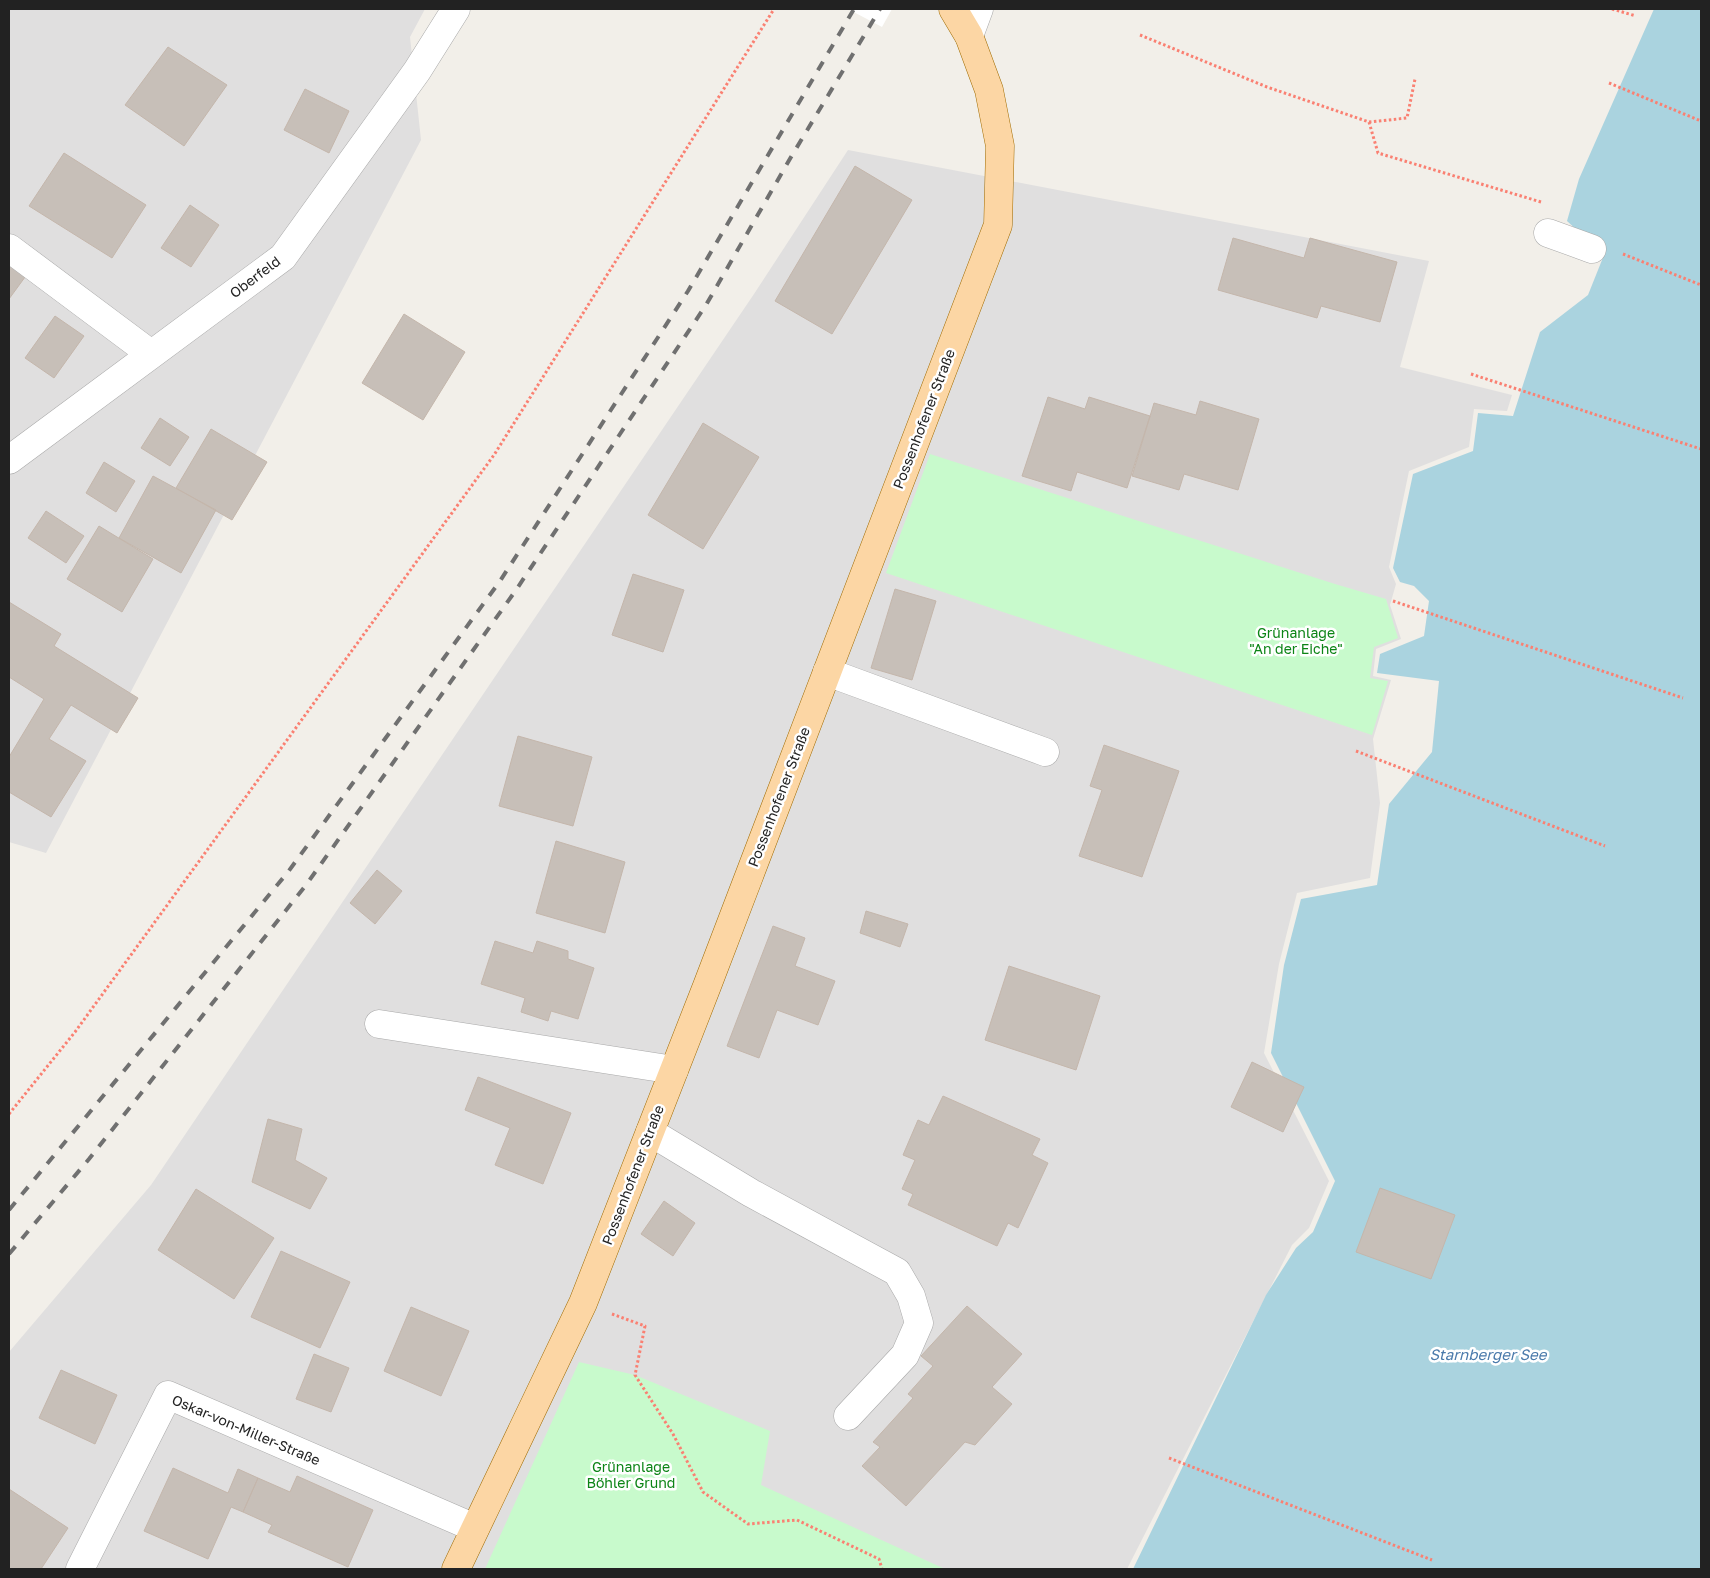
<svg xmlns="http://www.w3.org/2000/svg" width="1710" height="1578" font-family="'Golos Text',sans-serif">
	<rect width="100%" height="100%" fill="#f2efe9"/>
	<path fill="#e0dfdf" d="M9,9H425L410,37L421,140L46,853L9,842Z
		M848,150L1429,261L1400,367L1512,395L1507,411L1474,409L1469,447L1409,471L1389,567L1396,584L1390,605L1401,639L1376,649L1373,676L1391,680L1373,739L1380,803L1370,878L1297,893L1279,964L1264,1053L1329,1181L1309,1228L1292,1245L1127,1569H9V1352L151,1185L754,294Z"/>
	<path fill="#c8facc" d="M930,454L1335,584L1386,599L1398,638L1374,647L1370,678L1388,681L1372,735L886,573Z
		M579,1362L635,1375L770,1431L761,1485L945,1569H485Z"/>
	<path fill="#aad3df" d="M1654,9H1701V1569H1133L1266,1295L1296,1248L1313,1232L1335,1181L1271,1053L1284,965L1301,899L1377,885L1389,804L1432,752L1439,681L1377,673L1380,654L1424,636L1429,601L1414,586L1400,582L1393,568L1413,474L1473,451L1478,413L1513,416L1540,332L1588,295L1604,255L1567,221L1579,179Z"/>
	<path fill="#fff" d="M848,9H892L882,27Z"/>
	<path fill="#c7bfb8" stroke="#c4b6ab" d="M168,47L227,85L184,146L125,105Z
		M305,89L349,111L329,153L284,130Z
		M64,153L146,205L112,258L29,206Z
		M855,166L912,200L832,334L775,301Z
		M190,205L219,225L191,267L161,248Z
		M1233,238L1304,258L1310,238L1397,262L1380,322L1321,306L1317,318L1218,290Z
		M9,258L28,273L9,299Z
		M404,314L465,352L423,420L362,383Z
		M55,316L84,336L54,378L25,358Z
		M1048,397L1085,409L1089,397L1150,416L1127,488L1077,472L1071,491L1022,476Z
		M1200,401L1259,419L1238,490L1184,474L1179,490L1132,476L1154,403L1196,415Z
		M160,418L189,437L170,466L141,448Z
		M703,423L759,457L703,549L648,515Z
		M211,429L267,462L232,520L176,488Z
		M104,462L135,481L116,512L86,493Z
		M153,476L216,510L181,573L119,538Z
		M46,511L84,536L66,563L28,538Z
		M99,526L153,559L122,612L67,579Z
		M633,574L684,590L663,652L612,635Z
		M895,589L936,601L912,680L871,668Z
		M9,602L61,634L54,646L138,698L117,733L71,705L49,739L86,761L51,817L9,792V757L44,699L9,677Z
		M518,736L592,757L573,826L499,806Z
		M1104,745L1179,771L1142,877L1079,856L1102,790L1090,786Z
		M556,841L625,862L605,933L536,913Z
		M377,870L402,891L375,924L350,903Z
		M866,911L908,924L900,947L860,933Z
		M773,926L805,938L795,966L835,981L818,1025L777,1010L759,1058L727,1046Z
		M495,941L533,953L537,941L568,951V959L594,968L578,1019L551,1011L548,1021L521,1012L525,998L481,984Z
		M1009,966L1100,996L1076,1070L985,1040Z
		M1252,1062L1304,1087L1283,1132L1231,1107Z
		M478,1077L571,1113L543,1184L495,1165L510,1128L465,1110Z
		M943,1096L1040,1139L1032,1155L1048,1163L1018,1228L1008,1223L997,1246L908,1205L913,1194L902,1189L915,1160L903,1155L918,1120L929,1125Z
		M268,1119L302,1129L295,1160L327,1178L310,1209L252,1182Z
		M1380,1188L1455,1215L1431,1279L1356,1252Z
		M196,1189L274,1238L234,1299L158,1250Z
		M664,1201L695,1223L673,1256L641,1234Z
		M281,1251L350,1282L320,1348L251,1317Z
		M967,1306L1022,1354L992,1387L1012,1404L975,1445L965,1442L906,1506L862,1466L880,1447L873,1442L913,1398L908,1394L933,1366L921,1356Z
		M411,1307L469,1331L441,1396L384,1371Z
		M314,1354L349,1368L331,1412L296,1399Z
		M61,1370L117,1395L95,1444L39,1418Z
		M173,1468L228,1493L238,1469L258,1478L243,1512L231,1507L208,1559L144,1531Z
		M297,1476L373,1510L348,1567L268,1532L272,1525L243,1512L258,1478L290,1492Z
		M9,1489L68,1528L41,1569H9Z"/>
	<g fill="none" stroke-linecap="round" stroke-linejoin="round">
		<defs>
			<path id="minor" d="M969,36L979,9
				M1548,233L1592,249
				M9,248L151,354
				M9,460L283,257L417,71L456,9
				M827,672L1045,752
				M379,1024L674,1070
				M650,1132L751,1193L897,1272L911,1296L919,1323L905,1355L848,1416
				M80,1569L168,1395L475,1528"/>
			<path id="major" d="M456,1569L583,1303L707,986L998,225L1000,146L989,90L969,36L953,9"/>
		</defs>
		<use href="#minor" stroke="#a9a9a9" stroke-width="29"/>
		<use href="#major" stroke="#a06b00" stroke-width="29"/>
		<path stroke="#fa8072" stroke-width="3" stroke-dasharray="2.5 2.5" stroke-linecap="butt" d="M1612,9L1636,16
			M1140,35L1267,87L1369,122L1407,118L1415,79
			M1609,83L1701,121
			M1369,122L1378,153L1541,202
			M1623,254L1701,285
			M1471,374L1701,449
			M1393,601L1683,698
			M1356,751L1605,846
			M9,1114L75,1032L494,455L774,9
			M612,1314L645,1326L635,1375L673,1434L703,1492L748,1524L797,1520L879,1559L882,1569
			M1169,1458L1432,1560"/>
		<use href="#minor" stroke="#fff" stroke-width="28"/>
		<use href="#major" stroke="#fcd6a4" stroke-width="28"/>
		<path stroke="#707070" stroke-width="4" stroke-dasharray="10 10" stroke-linecap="butt" d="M9,1210L288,872L500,581L688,291L854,9
			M9,1254L89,1159L306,885L516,590L706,305L791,157L880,9"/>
	</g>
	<g text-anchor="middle" stroke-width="5" stroke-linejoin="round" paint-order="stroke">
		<g font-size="14" fill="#222" stroke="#fff">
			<text transform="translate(255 277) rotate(-37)" y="5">Oberfeld</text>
			<text transform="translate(924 419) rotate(-69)" y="5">Possenhofener Straße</text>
			<text transform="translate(779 797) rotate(-69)" y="5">Possenhofener Straße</text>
			<text transform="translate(633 1175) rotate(-69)" y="5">Possenhofener Straße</text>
			<text transform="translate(246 1430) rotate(23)" y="5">Oskar-von-Miller-Straße</text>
		</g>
		<g font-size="14" fill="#0c8416" stroke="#fff">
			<text x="1296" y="638">Grünanlage<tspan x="1296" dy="16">"An der Eiche"</tspan></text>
			<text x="631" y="1472">Grünanlage<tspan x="631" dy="16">Böhler Grund</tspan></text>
		</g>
		<g font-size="15" font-style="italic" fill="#4a7aab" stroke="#fff">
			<text x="1488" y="1360">Starnberger See</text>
		</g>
	</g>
	<rect width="1710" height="1578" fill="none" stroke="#222222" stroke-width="20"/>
</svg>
